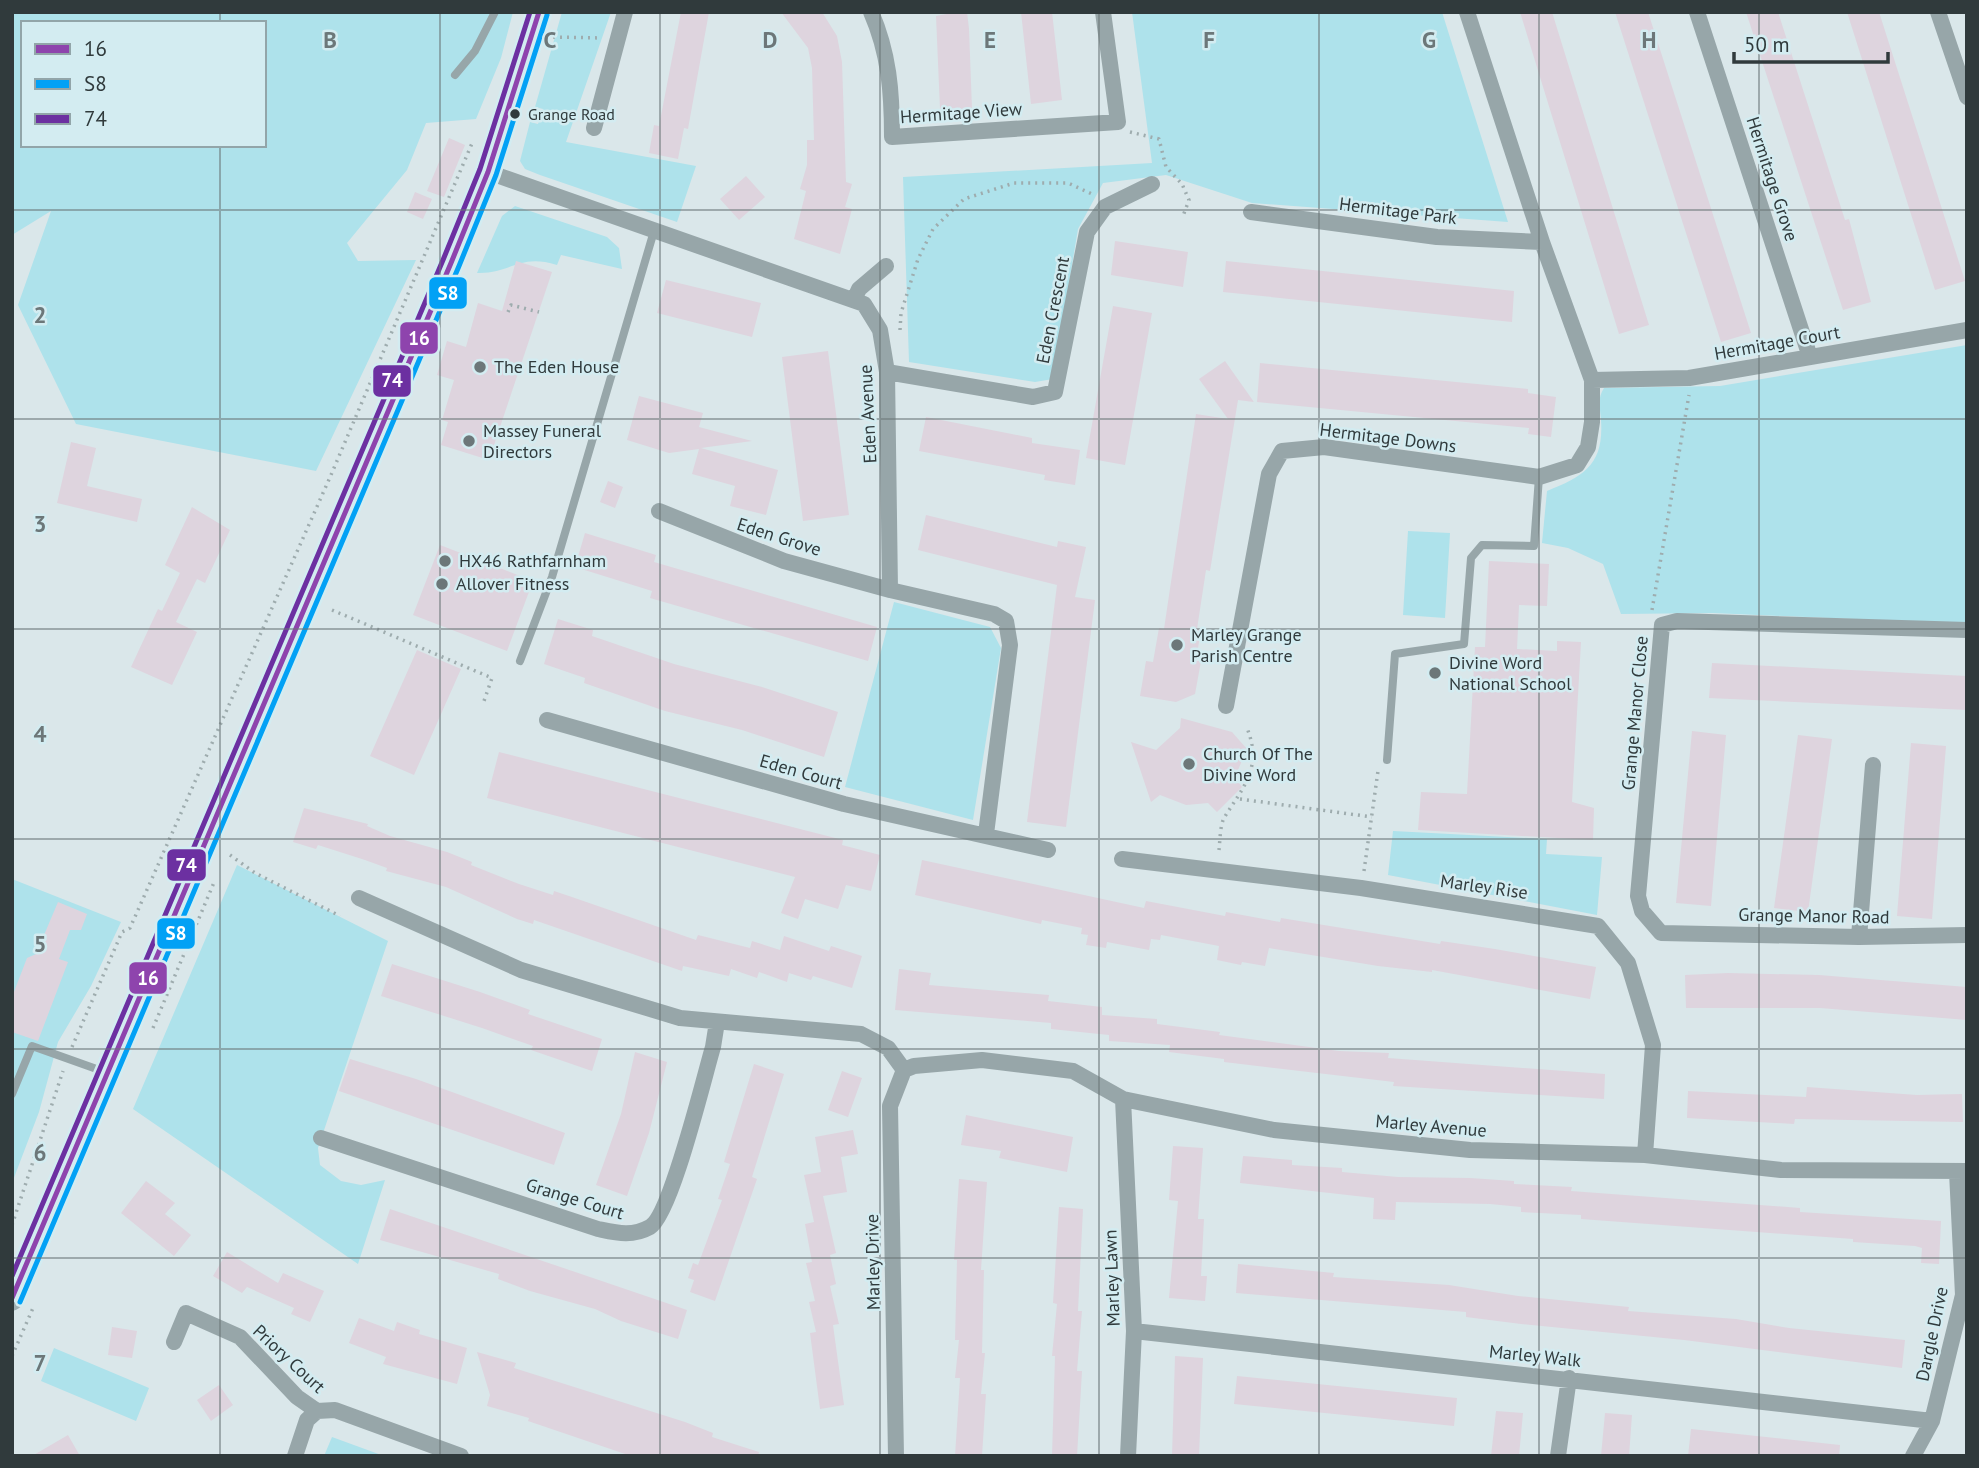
<svg xmlns="http://www.w3.org/2000/svg" width="1979" height="1468" font-family="'PT Sans',sans-serif">
	<rect width="100%" height="100%" fill="#dae7ea"/>
	<path fill="#aee2eb" fill-rule="evenodd" d="M12,12H513L501,58L476,119L426,123L407,170L347,243L358,261L416,260L316,471L76,424L18,305L51,211L12,235ZM23,23H264V145H23Z
		M562,12H611L566,142L696,166L677,222L540,175L525,169L520,161L530,122L538,124L543,109L535,107Z
		M1132,12H1442L1508,222L1252,203L1166,175L1103,183L1078,229L1053,379L1035,382L909,362L903,177L1152,163Z
		M515,206L607,237L619,248L622,269L561,255L557,265C518,253 512,274 477,273L502,216Z
		M1967,345V624L1713,613L1621,614L1603,564L1568,548L1542,543L1547,491C1585,476 1604,464 1601,420C1600,407 1597,399 1604,388L1720,386Z
		M1408,531L1450,533L1445,618L1403,615Z
		M894,602L990,627L1001,648L973,820L845,787Z
		M1393,831L1547,839L1546,854L1602,857L1597,915L1388,875Z
		M237,865L388,941L318,1148L320,1165L341,1181L361,1185L385,1180L358,1264L133,1109Z
		M12,879L121,922L91,986L58,1042L39,1112L12,1183Z
		M54,1348L149,1388L136,1421L41,1381Z
		M332,1437L384,1456H324Z"/>
	<path fill="#ded4de" d="M681,12H709L688,129L684,128L678,159L649,153L654,125L659,126Z
		M781,12H822L837,36L842,62L846,182L852,184L845,207L852,209L840,254L794,239L806,191L800,189L807,165V140H814L812,68L808,48Z
		M957,12H967L969,29L972,109H940L936,16Z
		M1021,12H1052L1062,100L1031,104Z
		M1520,12H1552L1649,325L1619,334Z
		M1615,12H1648L1751,333L1721,342Z
		M1746,12H1778L1845,220L1849,219L1871,302L1843,310Z
		M1847,12H1879L1965,281L1935,290Z
		M449,138L465,145L444,197L427,191Z
		M746,176L765,197L739,220L720,199Z
		M415,192L432,199L423,219L407,212Z
		M1115,241L1188,252L1183,287L1111,275Z
		M516,261L552,272L489,460L441,445L448,422L442,420L454,380L437,375L447,341L466,347L478,303L502,311Z
		M1226,261L1514,291L1512,322L1223,292Z
		M666,280L761,303L752,337L657,313Z
		M1113,306L1152,313L1125,465L1086,458Z
		M828,351L849,515L803,521L782,357Z
		M1225,361L1254,402L1238,400L1210,571L1206,570L1197,629H1201L1196,661H1201L1195,694L1176,702L1140,696L1146,661L1153,662L1159,628L1164,629L1196,414L1228,419L1199,379Z
		M1260,363L1528,389V393L1556,397L1551,437L1528,434L1529,428L1257,402Z
		M639,396L703,413L699,427L752,441L701,448L778,470L766,515L730,506L735,486L692,474L699,449L669,453L627,440Z
		M926,417L1032,438V443L1080,450L1075,485L1044,480L1045,475L919,451Z
		M71,442L96,448L87,486L142,499L137,522L57,503Z
		M608,481L623,487L615,508L600,502Z
		M192,507L230,530L205,583L197,579L176,622L197,632L172,685L131,667L158,609L162,611L180,573L165,565Z
		M926,515L1057,547L1058,541L1086,547L1075,597L1095,600L1066,827L1027,822L1057,585L918,550Z
		M585,533L656,555L654,562L877,627L868,661L650,598L652,591L575,567Z
		M440,545L533,581L507,651L413,615Z
		M1489,561L1549,564L1547,606L1519,605L1517,649L1557,651V641L1581,642L1572,802L1594,808L1593,840L1418,830L1421,792L1467,794L1475,647H1485Z
		M558,619L593,630L592,636L674,664L762,687L838,712L824,757L742,730L665,711L584,683L585,678L544,664Z
		M417,650L461,669L414,775L370,756Z
		M1712,663L1967,676V710L1709,698Z
		M1181,718L1232,732L1247,749L1235,777L1242,787L1217,812L1208,803L1186,805L1160,795L1151,802L1131,742L1156,750L1180,728Z
		M1692,731L1726,735L1711,906L1676,903Z
		M1798,735L1832,739L1808,912L1774,908Z
		M1911,743L1946,746L1932,919L1897,916Z
		M499,752L843,840L842,845L880,855L871,891L846,885L838,909L805,899L798,919L781,913L795,877L487,798Z
		M304,808L368,824L367,826L390,836L447,852L472,862L471,865L519,884L553,895L554,891L569,896L696,940L698,935L750,948L752,941L780,950L784,936L829,951L831,946L862,956L852,988L813,976L811,980L789,973L787,982L759,972L757,978L731,969L729,976L683,966L682,971L534,920L533,924L517,919L446,887L386,871L387,868L365,860L318,845L316,849L293,842Z
		M922,860L1144,908L1146,901L1225,916L1226,912L1280,922L1281,918L1440,944L1441,941L1495,949L1596,967L1590,999L1432,970V972L1378,966L1269,948L1265,966L1242,962L1241,965L1217,960L1219,946L1161,935L1160,940L1151,939L1149,950L1107,942L1106,948L1086,945L1088,935L1081,934L1082,928L1042,920L1041,924L915,895Z
		M58,902L87,914L81,930H70L59,959L68,962L38,1041L12,1032V997L27,958L36,954Z
		M392,964L480,992L530,1010L528,1014L602,1039L592,1071L531,1050L533,1046L482,1028L381,996Z
		M899,969L931,973L929,985L1049,995L1048,1001L1102,1007V1015L1157,1019V1024L1220,1032L1219,1035L1339,1051L1389,1053L1388,1058L1605,1074L1604,1099L1393,1086L1394,1082L1224,1062V1059L1169,1052L1170,1045L1109,1041V1035L1051,1029V1023L895,1010Z
		M1728,973L1819,975L1967,987V1020L1820,1008H1686L1685,975Z
		M635,1052L667,1062L649,1133L627,1196L596,1185L621,1114Z
		M350,1059L416,1079L565,1133L554,1165L339,1091Z
		M754,1064L784,1074L752,1177L757,1179L715,1301L690,1292L694,1280L688,1278L693,1263L698,1265L722,1200L718,1199L730,1164L724,1162Z
		M842,1071L862,1078L848,1117L828,1110Z
		M1807,1087L1917,1095L1962,1094L1963,1122L1795,1119L1794,1124L1687,1118L1688,1091L1806,1097Z
		M966,1115L1073,1137L1067,1172L999,1158L1001,1151L961,1145Z
		M853,1130L858,1154L841,1157L847,1192L823,1196L836,1253L830,1255L836,1284L830,1286L839,1324L833,1325L844,1405L820,1409L810,1333L816,1332L809,1302L815,1301L806,1263L812,1262L805,1224L814,1222L804,1175L821,1172L815,1137Z
		M1173,1146L1203,1148L1198,1219H1204L1201,1276H1207L1205,1301L1169,1298L1178,1201L1169,1200Z
		M1243,1156L1292,1160V1165L1342,1168V1172L1398,1177L1470,1178L1514,1181V1184L1572,1187L1571,1191L1800,1208V1212L1941,1221L1939,1264L1921,1263L1922,1248L1915,1246L1853,1242V1239L1581,1219V1215L1521,1212V1207L1490,1204L1396,1202L1395,1220L1373,1219L1374,1198L1240,1183Z
		M959,1179L987,1182L981,1270H984L982,1353H985L981,1394H986L982,1456H955L960,1378H955L959,1340H955L957,1260H954Z
		M146,1181L175,1203L165,1214L191,1235L174,1256L121,1213Z
		M1059,1207L1083,1209L1078,1311H1082L1077,1371H1082L1077,1456H1052L1055,1356H1052L1057,1304L1053,1303Z
		M390,1209L687,1310L678,1339L621,1321L595,1309L530,1291L498,1279L499,1274L380,1240Z
		M227,1252L278,1283L283,1273L324,1291L310,1322L291,1314L294,1308L247,1287L242,1293L213,1276Z
		M1238,1264L1334,1273L1333,1277L1449,1285L1518,1296L1629,1307L1628,1311L1736,1319L1789,1328L1905,1340L1902,1368L1684,1340L1521,1324L1466,1317V1312L1236,1293Z
		M359,1318L394,1331L397,1322L420,1330L419,1334L467,1348L457,1384L383,1364L386,1357L349,1343Z
		M112,1327L137,1331L132,1358L108,1355Z
		M477,1352L516,1363L514,1368L685,1422L713,1433L712,1437L759,1452L758,1456H631L528,1421L529,1418L487,1406L490,1395Z
		M1175,1356L1203,1358L1199,1456H1172Z
		M1237,1376L1457,1398L1454,1426L1234,1404Z
		M219,1385L233,1405L211,1421L197,1400Z
		M1496,1411L1523,1413L1519,1456H1491Z
		M1605,1413L1632,1415L1629,1456H1601Z
		M1691,1429L1840,1445L1839,1456H1688Z
		M68,1435L80,1456H32Z"/>
	<g fill="none" stroke-linecap="round" stroke-linejoin="round">
		<path stroke="#9eacae" stroke-width="3.5" stroke-dasharray="2 5" stroke-linecap="butt" d="M553,37L602,38
			M1130,132L1159,139L1166,167L1182,184L1189,200L1183,216
			M508,312L511,305L539,312
			M900,330L901,313L918,259L933,229L964,199L1014,183H1068L1092,194
			M332,610L492,678L484,701
			M1652,610L1689,395
			M1240,799L1372,817
			M1219,850C1220,841 1220,826 1224,818C1243,787 1263,768 1247,728
			M230,855L255,873L340,916
			M1364,871L1378,771
			M153,1028L215,880
			M72,1047L122,932L130,928L331,475L473,141
			M12,1225L63,1071
			M12,1356L33,1308"/>
		<path stroke="#97a6a9" stroke-width="8" d="M455,75L475,51L495,12
			M520,661L552,577L654,231
			M1387,760L1395,654L1464,644L1471,558L1482,545L1534,546L1539,477
			M12,1094L32,1046L105,1072"/>
		<path stroke="#97a6a9" stroke-width="16" d="M871,12C889,53 892,92 892,137L1118,122L1103,12
			M1697,12L1810,357
			M1938,12L1967,97
			M594,128L625,12
			M488,172L864,304L880,330L887,372L890,590L994,614L1006,621L1010,645L986,834
			M1251,212L1437,237L1542,242
			M854,300L859,289L886,266
			M887,372L1033,397L1055,392L1087,232L1105,207L1152,184
			M1592,380L1689,378L1967,330
			M659,511L784,561L890,590
			M1967,630L1677,621L1662,625L1638,896L1642,911L1661,933L1859,937L1967,935
			M1226,706L1269,474L1282,451L1324,447L1539,477L1577,465L1588,447L1592,422V380L1542,242L1467,12
			M547,720L844,804L1048,850
			M1122,859L1361,888L1598,926L1628,963L1653,1045L1645,1155
			M359,898L521,970L680,1018L861,1034L888,1048L904,1070
			M1859,937L1873,765
			M904,1070L914,1066L982,1060L1073,1071L1123,1099L1274,1130L1470,1150L1645,1155L1781,1170L1967,1171
			M1123,1099L1134,1331L1128,1456
			M321,1138L598,1229C617,1233 632,1237 650,1227C671,1215 704,1077 713,1047L717,1022
			M1134,1331L1932,1421
			M174,1342L186,1313L240,1337L297,1397L317,1411
			M317,1411L335,1410L461,1456
			M295,1456L307,1420L317,1411
			M896,1456L890,1106L904,1070
			M1558,1456L1569,1378
			M1913,1456L1932,1421L1963,1295L1957,1172"/>
		<path stroke="#9dafb3" stroke-width="23" d="M12,1299L451,263L488,172L539,12"/>
		<defs>
			<path id="bus-1" d="M12,1298L451,263L488,172L539,12"/>
			<path id="bus-2" d="M20,1302L459,266L496,175L547,15"/>
			<path id="bus-3" d="M12,1276L443,260L480,169L530,12"/>
		</defs>
		<use href="#bus-1" stroke="#d3ecf1" stroke-width="10"/>
		<use href="#bus-2" stroke="#d3ecf1" stroke-width="10"/>
		<use href="#bus-3" stroke="#d3ecf1" stroke-width="10"/>
		<use href="#bus-1" stroke="#8e44ad" stroke-width="5"/>
		<use href="#bus-2" stroke="#02a1f5" stroke-width="5"/>
		<use href="#bus-3" stroke="#6c30a1" stroke-width="5"/>
	</g>
	<path fill="none" stroke="#6c7779" stroke-width="2" stroke-opacity="0.55" d="M220,12V23M440,12V1456M660,12V1456M880,12V1456M1099,12V1456M1319,12V1456M1539,12V1456M1759,12V1456M220,145V1456M12,210H1967M12,419H1967M12,629H1967M12,839H1967M12,1049H1967M12,1258H1967"/>
	<circle fill="#303a3c" stroke="#d3ecf1" stroke-width="2.5" cx="515" cy="114" r="6"/>
	<g fill="#6c7779" stroke="#d3ecf1" stroke-width="2.5">
		<circle cx="480" cy="367" r="7"/>
		<circle cx="469" cy="441" r="7"/>
		<circle cx="445" cy="561" r="7"/>
		<circle cx="442" cy="584" r="7"/>
		<circle cx="1177" cy="645" r="7"/>
		<circle cx="1435" cy="673" r="7"/>
		<circle cx="1189" cy="764" r="7"/>
	</g>
	<g text-anchor="middle" stroke-width="5" stroke-linejoin="round" paint-order="stroke">
		<g font-size="16" fill="#303a3c" stroke="#d3ecf1" text-anchor="start">
			<text x="528" y="120">Grange Road</text>
		</g>
		<g font-size="18" fill="#303a3c" stroke="#d3ecf1">
			<text transform="translate(961 113) rotate(-4)" y="6">Hermitage View</text>
			<text transform="translate(1772 179) rotate(72)" y="6">Hermitage Grove</text>
			<text transform="translate(1398 211) rotate(7)" y="6">Hermitage Park</text>
			<text transform="translate(1053 310) rotate(-79)" y="6">Eden Crescent</text>
			<text transform="translate(1777 343) rotate(-10)" y="6">Hermitage Court</text>
			<text transform="translate(868 414) rotate(-93)" y="6">Eden Avenue</text>
			<text transform="translate(1388 438) rotate(7)" y="6">Hermitage Downs</text>
			<text transform="translate(779 537) rotate(18)" y="6">Eden Grove</text>
			<text transform="translate(1635 713) rotate(-85)" y="6">Grange Manor Close</text>
			<text transform="translate(801 772) rotate(16)" y="6">Eden Court</text>
			<text transform="translate(1484 887) rotate(8)" y="6">Marley Rise</text>
			<text transform="translate(1814 916) rotate(1)" y="6">Grange Manor Road</text>
			<text transform="translate(1431 1126) rotate(5)" y="6">Marley Avenue</text>
			<text transform="translate(575 1199) rotate(17)" y="6">Grange Court</text>
			<text transform="translate(873 1262) rotate(-91)" y="6">Marley Drive</text>
			<text transform="translate(1112 1278) rotate(-92)" y="6">Marley Lawn</text>
			<text transform="translate(1932 1334) rotate(-78)" y="6">Dargle Drive</text>
			<text transform="translate(1535 1356) rotate(6)" y="6">Marley Walk</text>
			<text transform="translate(289 1359) rotate(43)" y="6">Priory Court</text>
		</g>
		<g font-size="18" fill="#303a3c" stroke="#d3ecf1" text-anchor="start">
			<text x="494" y="373">The Eden House</text>
			<text x="483" y="437">Massey Funeral<tspan x="483" dy="21">Directors</tspan></text>
			<text x="459" y="567">HX46 Rathfarnham</text>
			<text x="456" y="590">Allover Fitness</text>
			<text x="1191" y="641">Marley Grange<tspan x="1191" dy="21">Parish Centre</tspan></text>
			<text x="1449" y="669">Divine Word<tspan x="1449" dy="21">National School</tspan></text>
			<text x="1203" y="760">Church Of The<tspan x="1203" dy="21">Divine Word</tspan></text>
		</g>
	</g>
	<g font-size="23" text-anchor="middle" font-weight="bold" fill="#6c7779" stroke="#d3ecf1" stroke-width="5" stroke-linejoin="round" paint-order="stroke">
		<text x="330" y="48">B</text>
		<text x="550" y="48">C</text>
		<text x="770" y="48">D</text>
		<text x="990" y="48">E</text>
		<text x="1209" y="48">F</text>
		<text x="1429" y="48">G</text>
		<text x="1649" y="48">H</text>
		<text x="40" y="323">2</text>
		<text x="40" y="532">3</text>
		<text x="40" y="742">4</text>
		<text x="40" y="952">5</text>
		<text x="40" y="1161">6</text>
		<text x="40" y="1371">7</text>
	</g>
	<g stroke="#d3ecf1" stroke-width="2.5">
		<rect x="428" y="276" width="40" height="34" rx="7" fill="#02a1f5"/>
		<rect x="399" y="321" width="40" height="34" rx="7" fill="#8e44ad"/>
		<rect x="372" y="364" width="40" height="34" rx="7" fill="#6c30a1"/>
		<rect x="166" y="848" width="41" height="34" rx="7" fill="#6c30a1"/>
		<rect x="156" y="917" width="40" height="33" rx="7" fill="#02a1f5"/>
		<rect x="128" y="961" width="40" height="34" rx="7" fill="#8e44ad"/>
	</g>
	<g font-size="19" text-anchor="middle" font-weight="bold" fill="#fff">
		<text x="448" y="300">S8</text>
		<text x="419" y="345">16</text>
		<text x="392" y="387">74</text>
		<text x="186" y="872">74</text>
		<text x="176" y="940">S8</text>
		<text x="148" y="985">16</text>
	</g>
	<rect width="1979" height="1468" fill="none" stroke="#303a3c" stroke-width="28"/>
	<rect x="21" y="21" width="245" height="126" fill="#d3ecf1" stroke="#92a5a9" stroke-width="2"/>
	<rect x="35" y="44" width="35" height="10" fill="#8e44ad" stroke="#92a5a9" stroke-width="2"/>
	<text x="84" y="56" font-size="21" fill="#303a3c">16</text>
	<rect x="35" y="79" width="35" height="10" fill="#02a1f5" stroke="#92a5a9" stroke-width="2"/>
	<text x="84" y="91" font-size="21" fill="#303a3c">S8</text>
	<rect x="35" y="114" width="35" height="10" fill="#6c30a1" stroke="#92a5a9" stroke-width="2"/>
	<text x="84" y="126" font-size="21" fill="#303a3c">74</text>
	<path d="M1734 52v10h154v-10" fill="none" stroke="#303a3c" stroke-width="3.5"/>
	<text x="1744" y="52" font-size="21" fill="#303a3c" stroke="#d3ecf1" stroke-width="5" paint-order="stroke">50 m</text>
</svg>
